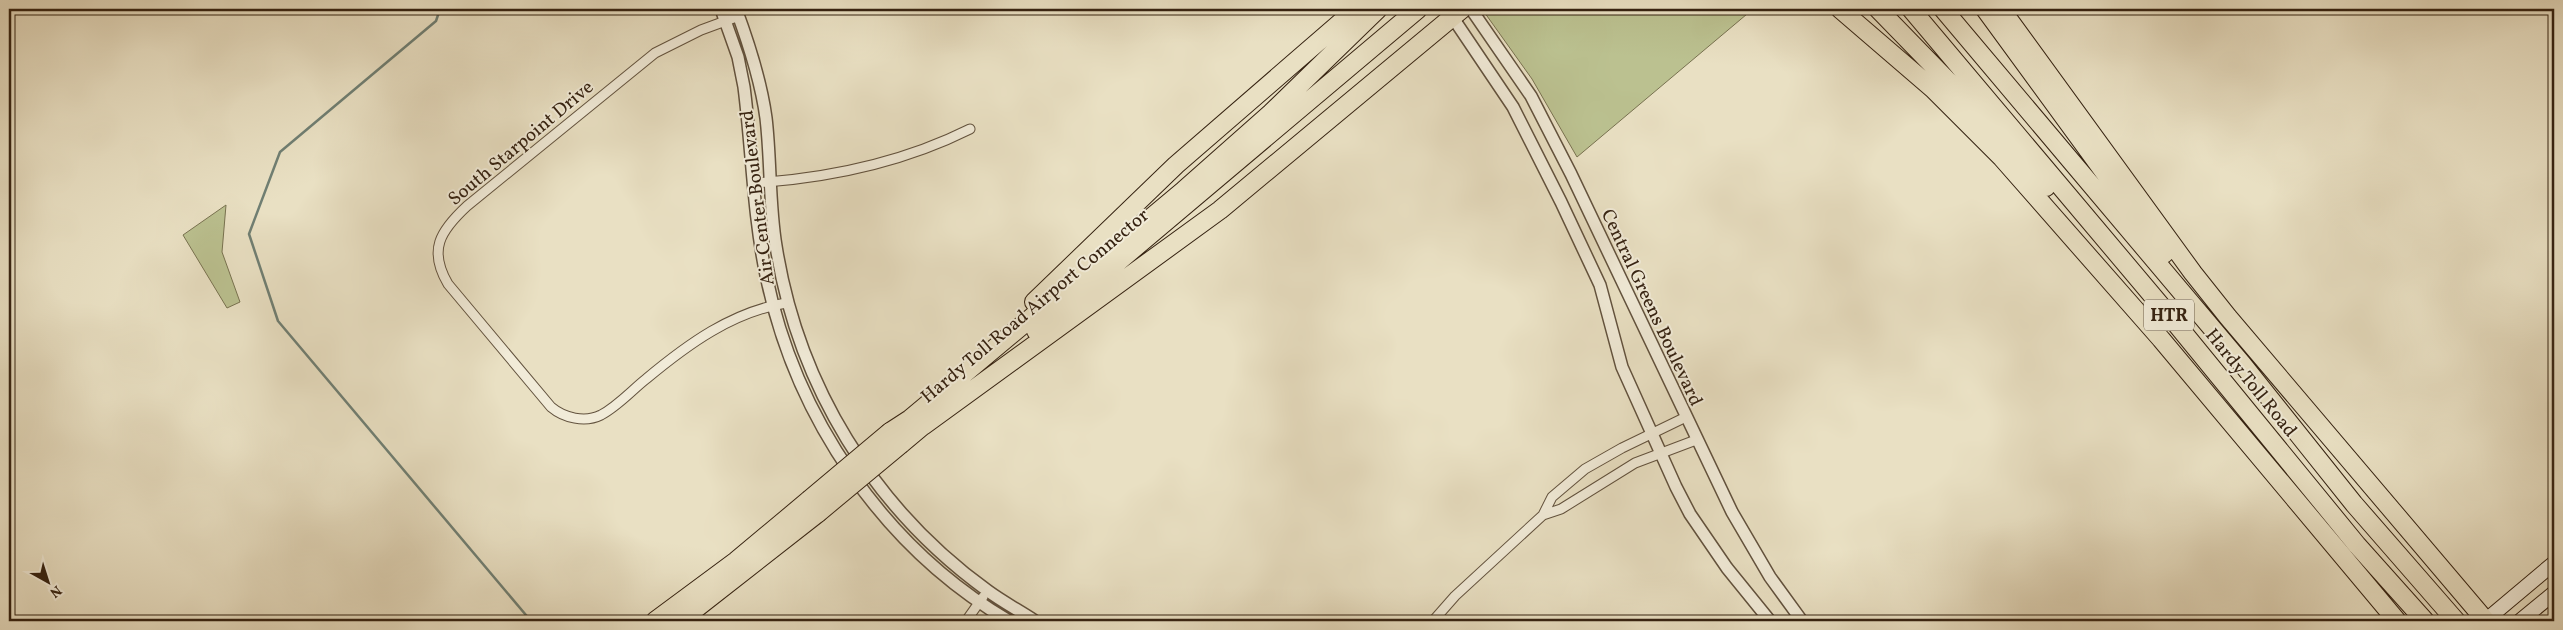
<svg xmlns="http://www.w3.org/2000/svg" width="2563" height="630" font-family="Vollkorn,serif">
	<rect width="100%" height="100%" fill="#e9e0c3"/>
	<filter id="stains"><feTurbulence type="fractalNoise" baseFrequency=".004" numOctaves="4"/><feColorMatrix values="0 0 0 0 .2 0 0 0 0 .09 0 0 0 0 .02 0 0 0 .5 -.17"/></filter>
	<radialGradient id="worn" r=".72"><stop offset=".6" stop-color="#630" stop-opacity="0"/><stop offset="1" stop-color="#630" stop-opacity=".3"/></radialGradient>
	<path fill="#bbc190" stroke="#787250" d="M1482,9H1753L1577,157L1532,79Z
		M226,205L222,252L240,302L227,308L183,235Z"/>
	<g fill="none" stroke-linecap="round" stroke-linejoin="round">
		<path stroke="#707f73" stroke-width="2.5" d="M440,9L436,21L280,152L249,234L278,321L531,621"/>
		<defs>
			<path id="minor" d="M739,16L701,30L655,53L467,206C440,231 428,250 448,284L551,407C564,418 585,423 601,415C618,406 632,390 646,379C688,344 732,312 786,303
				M755,183C830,178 902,163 970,129
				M1543,515L1561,509L1635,463L1696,440
				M966,621L983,597
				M1433,621L1455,596L1543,515L1552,497L1585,469L1622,448L1686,417"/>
			<path id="tertiary" d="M721,9L738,57L744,87C752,149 753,214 766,275C795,417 883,547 1009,621
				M736,9C749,44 761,81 766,118C771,160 769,204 776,246C798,385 873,508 988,591C1003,602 1020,611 1035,621
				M1447,9L1513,107L1561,202L1600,285L1622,367L1676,487L1690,514L1727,568L1770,621
				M1471,9L1531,96L1571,174L1732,512L1770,577L1802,621"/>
			<path id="secondary" d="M2485,621L2554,563
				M2520,621L2554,593"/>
			<path id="motorway" d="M1840,9L1933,89L2002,158L2161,339L2397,621
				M1878,9L1983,117L2046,187
				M1911,9L2173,320L2357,545L2425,621
				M1943,9L2243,365L2354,504L2456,621
				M1985,9L2164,254
				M2001,9L2193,273L2228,317L2486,621
				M1184,190L1271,113L1378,9
				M1034,302L1176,165L1356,9
				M1036,331L1418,9
				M923,426L1220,210L1462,9
				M890,432L910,419L1189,186
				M901,444L932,418
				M655,621L736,561L809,500
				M680,621L818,513"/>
		</defs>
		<use href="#minor" stroke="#62523e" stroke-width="11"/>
		<use href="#tertiary" stroke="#62523e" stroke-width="14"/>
		<use href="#secondary" stroke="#352211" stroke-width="16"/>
		<use href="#motorway" stroke="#352211" stroke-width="20"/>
		<use href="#minor" stroke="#f1ebd8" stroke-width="9"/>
		<use href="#tertiary" stroke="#f1ebd8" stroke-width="11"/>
		<use href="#secondary" stroke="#f1ebd8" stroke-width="14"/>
		<use href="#motorway" stroke="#e9e0c3" stroke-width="18"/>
		<defs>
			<path id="motorway-bridge" d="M809,500L890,432
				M818,513L901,444"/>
		</defs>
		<use href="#motorway-bridge" stroke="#352211" stroke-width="20" stroke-linecap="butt"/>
		<use href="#motorway-bridge" stroke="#e9e0c3" stroke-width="18"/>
	</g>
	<g text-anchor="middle" stroke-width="4" stroke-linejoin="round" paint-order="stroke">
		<rect fill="#f1ebd8" stroke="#6d5e4d" stroke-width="1" x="2144" y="299.5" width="50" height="31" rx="4"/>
		<g font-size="18" font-weight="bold" fill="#352211">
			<text x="2169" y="321">HTR</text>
		</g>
		<g font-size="19" fill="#352211" stroke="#f1ebd8">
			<text transform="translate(520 142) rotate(-40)" y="7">South Starpoint Drive</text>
			<text transform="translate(756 198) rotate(-97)" y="7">Air Center Boulevard</text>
			<text transform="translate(1034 305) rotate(-40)" y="7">Hardy Toll Road Airport Connector</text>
			<text transform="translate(1653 307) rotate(65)" y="7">Central Greens Boulevard</text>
			<text transform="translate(2252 382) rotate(51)" y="7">Hardy Toll Road</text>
		</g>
	</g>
	<rect width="2563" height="630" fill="none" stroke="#e9e0c3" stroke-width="30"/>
	<rect x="10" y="10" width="2543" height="610" fill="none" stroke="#352211" stroke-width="2.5"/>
	<rect x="15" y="15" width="2533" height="600" fill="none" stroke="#352211"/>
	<g transform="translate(48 582) rotate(141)" stroke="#f1ebd8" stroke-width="4" paint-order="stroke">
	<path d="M0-4L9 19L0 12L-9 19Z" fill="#352211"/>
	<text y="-8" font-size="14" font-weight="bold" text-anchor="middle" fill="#352211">N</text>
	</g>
	<rect width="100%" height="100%" filter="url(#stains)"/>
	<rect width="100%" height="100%" fill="url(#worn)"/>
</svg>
